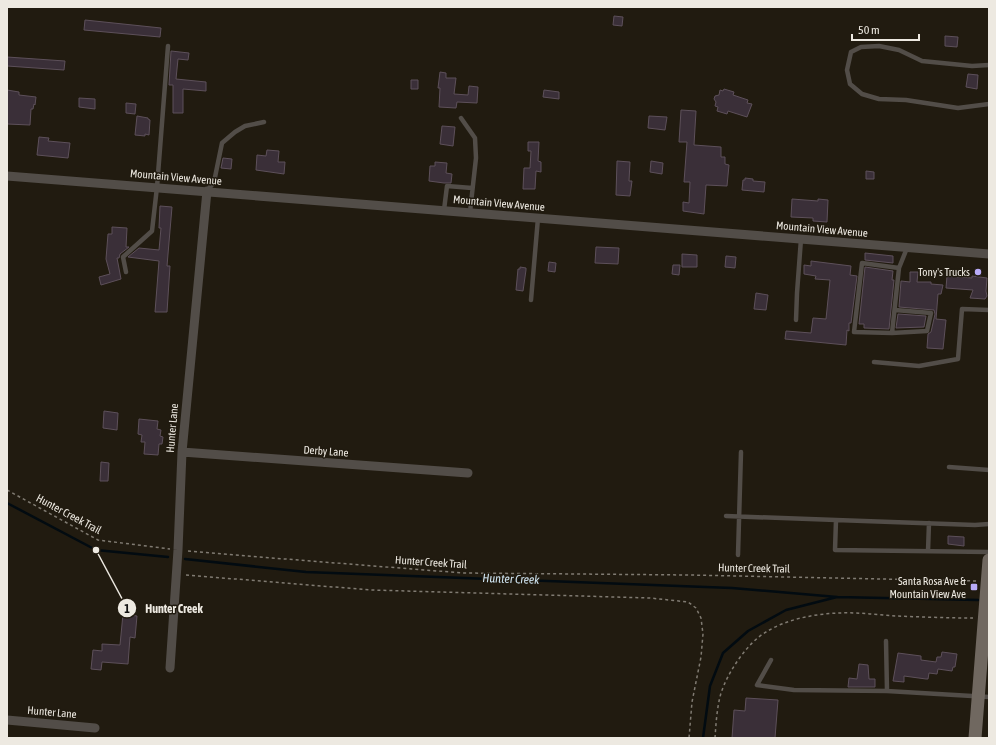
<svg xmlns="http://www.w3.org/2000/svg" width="996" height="745" font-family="'Asap Condensed',sans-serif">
	<rect width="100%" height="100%" fill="#211b10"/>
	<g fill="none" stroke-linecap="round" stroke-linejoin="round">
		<path stroke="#020b11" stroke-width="2.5" d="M7,503L96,550L168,557
			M185,559L306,572L732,588L837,597
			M703,738L710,686L723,653L748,631L786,610L837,597L978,600"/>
	</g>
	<path fill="#3a2f38" stroke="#5d505a" d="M614,16L623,17L622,26L613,25Z
		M85,20L161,28L160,37L84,30Z
		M945,36L958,37L957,47L945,46Z
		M171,51L189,53L188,60L178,59L176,79L206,82V91L183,89V113H173V85H169Z
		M7,57L65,61L64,70L7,66Z
		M440,72L446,73V78H456L454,94L468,95L469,86L478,87L477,103L457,102L456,108L439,107L440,88H438Z
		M968,74L978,75L977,89L966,87Z
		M411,80H418V89H411Z
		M724,89L734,92L733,95L748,100L747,103L752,104L747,117L728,111L727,114L717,111L718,107L715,106L716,102L714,99L715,96L719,95L720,90L723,91Z
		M7,90L19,92V95L36,97L35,105L34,104L33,109H31L30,125L7,124Z
		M544,90L559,92V99L543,97Z
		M79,98L95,99V109L79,107Z
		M126,103L136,104L135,114L126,113Z
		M681,110L696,111L694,145L721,147V157H725V164L729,165L727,186L706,185L704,214L683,211V202L689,203L690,182H684L687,142H679Z
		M137,116L148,118V119L150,120L149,135L145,134V136L135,135Z
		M649,116L667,117L665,130L648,128Z
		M442,126L455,127L453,146L440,144Z
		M39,137L49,138L48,141L70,143L68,158L37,155Z
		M528,142H539L538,161L541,162V172L536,171L535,189H523L524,168H530L531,151H528Z
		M267,150L279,151L278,162H285L284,174L256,170L257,155L266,156Z
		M223,158L232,159L231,169L221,168Z
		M617,161L630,162L629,181H632L630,196L616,195Z
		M651,161L663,163L662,174L650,172Z
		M435,162L447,163L446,173L452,174L451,183H444L429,181L430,166H435Z
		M866,171L874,172V179H866Z
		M745,178L753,179V181L765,182L764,192L742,190L743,180H745Z
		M792,199L818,201V199L828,200L827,222L813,221V218L791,217Z
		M160,206L172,207L167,266H170L167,312H155L159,261L128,257L139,248L159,250L161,228H159Z
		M112,227L127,228L126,247H129L120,254L119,258H117L121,279L101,285L99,277L110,274L106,259L108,234H112Z
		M596,247L619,248L618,264L595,263Z
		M865,253L893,256V263L865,260Z
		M682,254L697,255V267H682Z
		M726,256L736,257L735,268L725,267Z
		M811,261L851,266L850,275L857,276L851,323H849V331L847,330L846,345L785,339L786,331L811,333L813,318L826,319L830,280L815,279L816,276L804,274V265L811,266Z
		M549,262L556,263L555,272L548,271Z
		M673,265H680L679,275L672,274Z
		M520,267L526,268V270L523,291L516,290L518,269H520Z
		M865,267L893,271L892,280H894L889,329L864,328V324H859Z
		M910,272H918L917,282H931V284L943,285L941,294H938L936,319L946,320L943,349L927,348L928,334L931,332L935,314L934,310L899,307L901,281L910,282Z
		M947,276L972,278V276L987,278L986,291L987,296L985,299L970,298L973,290L946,288Z
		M756,293L768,295L766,310L754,309Z
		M898,314L926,316L924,327L896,328Z
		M104,411L118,413L117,430L103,428Z
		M139,419L158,421L157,429L161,430L160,436L163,437L162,444H159L158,455L144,454L145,442H141L142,435L138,434Z
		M101,462L109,463L108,481H100Z
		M948,536L964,537V546L948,544Z
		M123,614L137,616L135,638L130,637L128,664L102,662L101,670L91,669L93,650L102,651V644L120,645Z
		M942,652L957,654L955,667H953L952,671L938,669L937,674L929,673L928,679H926L904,676V682L893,681L898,653L921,656V660L936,662L937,657H941Z
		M859,664L868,665L869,679H875V687H848L849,678L857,679Z
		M746,698L778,700L775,738H732L734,710L745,711Z"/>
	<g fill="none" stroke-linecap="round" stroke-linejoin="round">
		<path stroke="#807b72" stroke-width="1.5" stroke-dasharray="3 3" stroke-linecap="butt" d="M7,490L98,540L170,549
			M188,551L247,556L463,573L690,575L977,581
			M186,575L371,590L650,598L688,602L696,608L701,618L703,634L701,657L692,702L689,738
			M715,738C716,723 717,707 721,693C728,672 747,643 766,632C787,619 814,614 839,613C858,612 878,615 897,616C922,617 948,618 973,618"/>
		<path stroke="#524d48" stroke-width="4.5" d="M989,65L972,66L922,61L899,50L879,46L861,47L851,52L847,70L850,84L862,94L879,99L906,100L958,108L989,104
			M461,118L475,138L476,158L470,212
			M207,191L214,182L222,143L235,132L245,126L264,122
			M444,210L447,186L472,188
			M899,268L862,263L854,332L892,333L899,268L907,248
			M126,272L123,257L152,231L157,187L168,46
			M531,300L538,218
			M796,320L797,293L801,239
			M892,333L927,331L931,313L895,310
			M874,362L919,366L958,359L962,309L989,310
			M949,467L989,470
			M726,516L836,520L835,550L989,552
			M836,520L975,525L989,524
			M928,551L929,523
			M738,555L741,452
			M886,641L887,691
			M771,660L757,685L794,690L887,691L989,697"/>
		<path stroke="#524d48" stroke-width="9" d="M7,176L989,254
			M182,452L468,473
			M170,668L178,550L182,452L207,191
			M7,720L95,728"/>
		<path stroke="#706860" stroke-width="13" d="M975,738L989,560"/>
	</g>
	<g fill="#b9abf7" stroke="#211b10" stroke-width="1.5">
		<circle cx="978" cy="272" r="4"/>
		<rect x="970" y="583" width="8" height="8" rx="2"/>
	</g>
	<g text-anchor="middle" stroke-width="3" stroke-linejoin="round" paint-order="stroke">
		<g font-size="11" fill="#ede9e1" stroke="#211b10">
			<text transform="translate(176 177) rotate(5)" y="4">Mountain View Avenue</text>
			<text transform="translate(499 203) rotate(5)" y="4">Mountain View Avenue</text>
			<text transform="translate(822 229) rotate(5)" y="4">Mountain View Avenue</text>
			<text transform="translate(172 428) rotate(-85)" y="4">Hunter Lane</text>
			<text transform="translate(326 451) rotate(4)" y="4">Derby Lane</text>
			<text transform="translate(69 514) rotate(28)" y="4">Hunter Creek Trail</text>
			<text transform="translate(431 562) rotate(4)" y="4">Hunter Creek Trail</text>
			<text transform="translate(754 568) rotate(1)" y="4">Hunter Creek Trail</text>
			<text transform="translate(52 712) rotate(5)" y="4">Hunter Lane</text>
		</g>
		<g font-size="11" fill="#ede9e1" stroke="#211b10" text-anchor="end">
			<text x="970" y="276">Tony's Trucks</text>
			<text x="966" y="585">Santa Rosa Ave &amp;<tspan x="966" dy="13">Mountain View Ave</tspan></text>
		</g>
		<g font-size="12" font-style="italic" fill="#cfe4f1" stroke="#211b10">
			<text transform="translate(511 579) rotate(2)" y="4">Hunter Creek</text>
		</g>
	</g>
	<path fill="none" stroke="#ede9e1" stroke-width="1.5" d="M96 550L127 608"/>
	<g fill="#ede9e1" stroke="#211b10" stroke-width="1.5">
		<circle cx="96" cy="550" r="4"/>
		<circle cx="127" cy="608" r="10"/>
	</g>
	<g font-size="12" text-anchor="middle" font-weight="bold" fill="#111">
		<text x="127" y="613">1</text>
	</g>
	<g font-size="12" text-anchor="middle" font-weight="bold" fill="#ede9e1" stroke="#211b10" stroke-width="3" stroke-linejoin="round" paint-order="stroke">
		<text x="174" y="613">Hunter Creek</text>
	</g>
	<rect width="996" height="745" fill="none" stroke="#ede9e1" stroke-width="16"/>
	<path d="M852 34v6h67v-6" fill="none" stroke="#ede9e1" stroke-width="2"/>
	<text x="858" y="34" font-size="12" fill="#ede9e1" stroke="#211b10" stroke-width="3" paint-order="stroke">50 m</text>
</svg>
